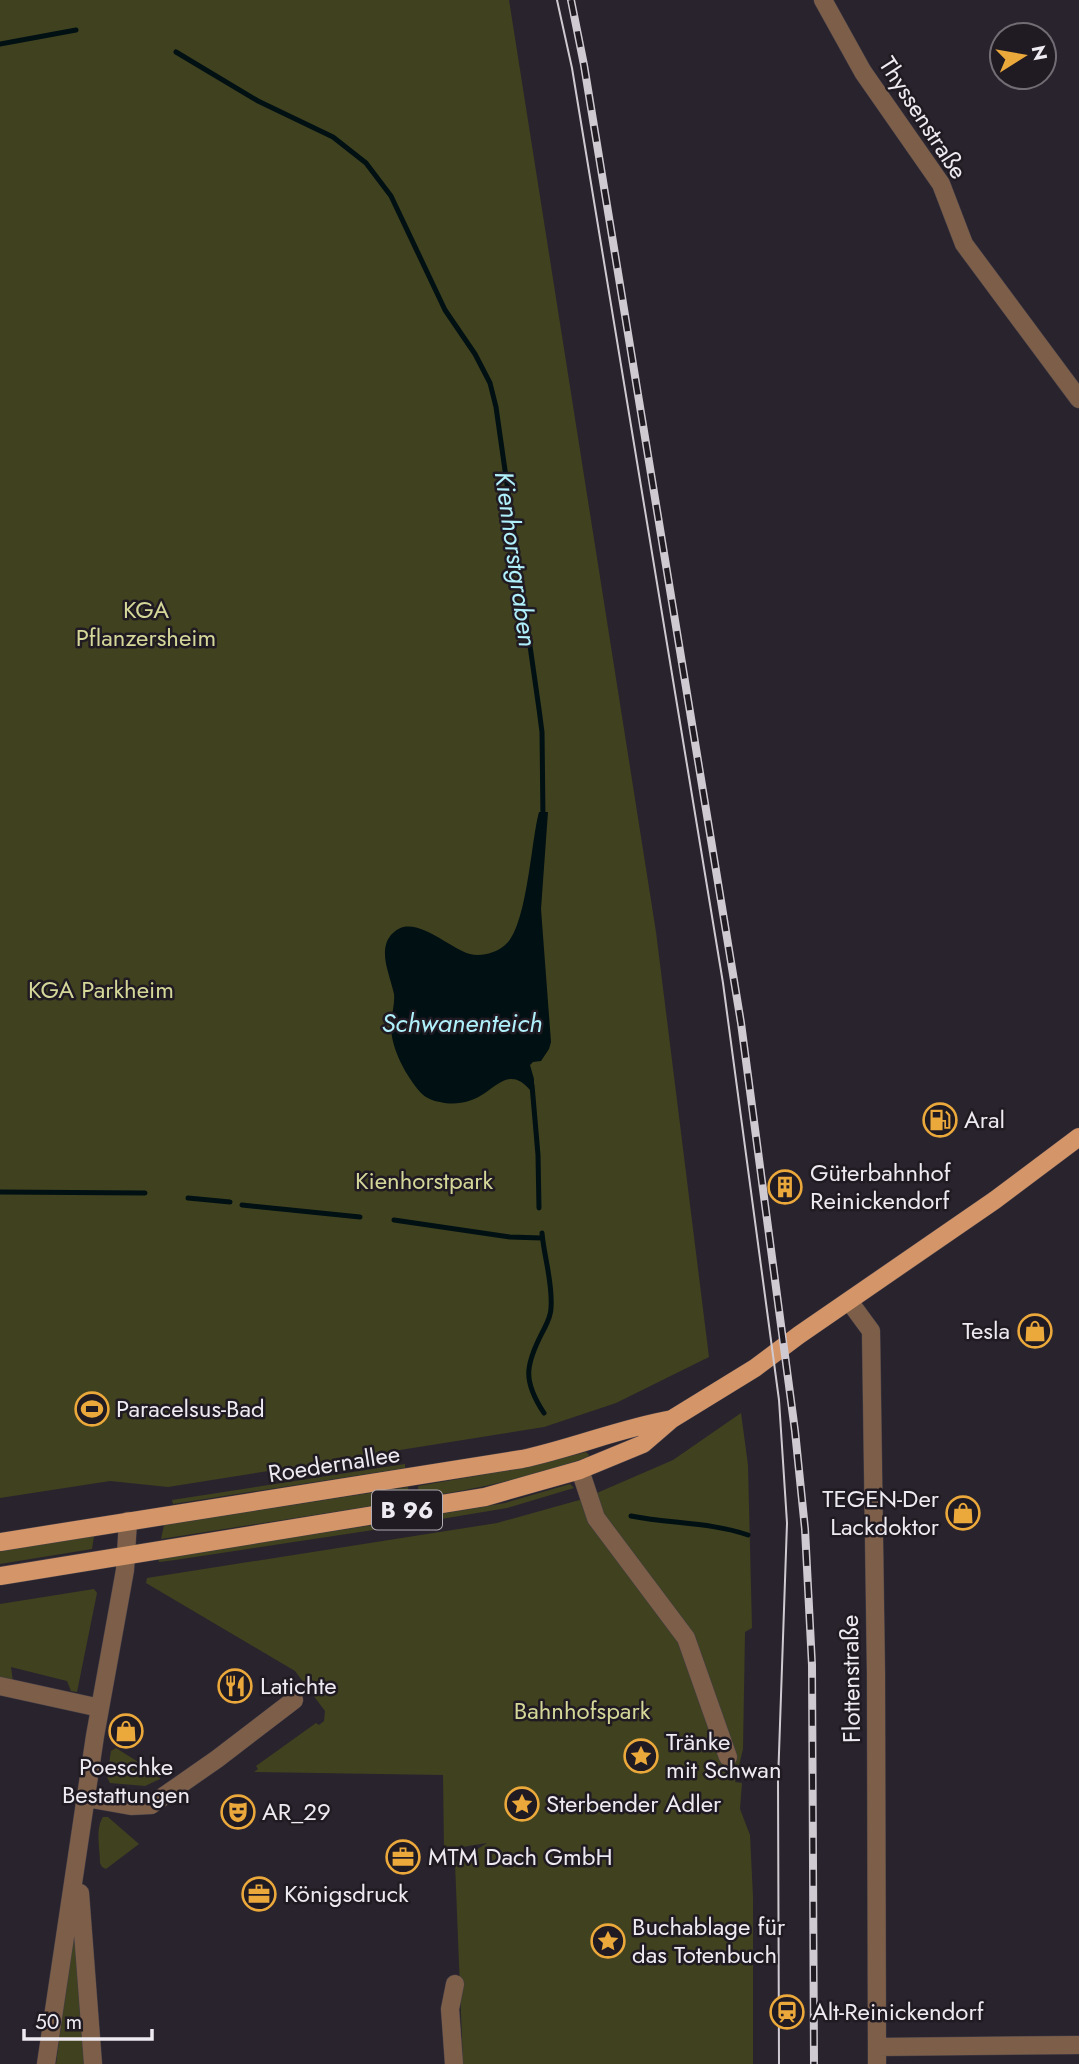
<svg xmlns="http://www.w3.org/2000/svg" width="1079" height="2064" font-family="Jost,sans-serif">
	<rect width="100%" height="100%" fill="#29232d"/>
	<path fill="#40411f" d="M0,0H509L656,932L709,1357L616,1403L544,1427L168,1487L110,1481L0,1498Z
		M741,1413L748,1465L752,1628L745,1632L743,1749L735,1782L742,1783L740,1809L750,1835L753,1897V2064H463L455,1863L487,1843L444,1850L443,1775L254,1772L258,1769L256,1766L316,1723L319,1725L324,1721L325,1711L295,1671L146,1583L147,1578L497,1523L583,1499L673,1460Z
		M586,1452L589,1455L588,1457C533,1477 477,1489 419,1498L418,1486L522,1468Z
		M405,1464V1468L173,1504L172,1500Z
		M570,1484L574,1488L507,1508L423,1522L422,1517L505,1503Z
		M408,1487L410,1500L161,1539L164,1525Z
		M412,1519L413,1524L175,1560L159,1562L158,1558Z
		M94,1536L92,1549L0,1564V1551Z
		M94,1589L97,1593L77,1692L71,1691L67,1681L11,1667L13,1682L0,1679V1604Z
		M116,1748L159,1775L160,1779L145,1786L110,1783L107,1777L111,1751Z
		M103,1817H108L139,1844L106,1869L102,1867L100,1863C100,1849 95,1829 103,1817Z
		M74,1933L84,2064H56L73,1934Z"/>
	<path fill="#001013" d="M539,812H548L541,909L551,1042L549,1049L541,1061L533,1062L530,1065L534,1079V1090H530C513,1070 502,1081 485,1093C472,1102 456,1106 440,1102C433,1101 426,1098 421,1093C406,1076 391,1049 391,1026C391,1015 395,1005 394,994C392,985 389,977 387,968C384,956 383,942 393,933C414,912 448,948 470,954C481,957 496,953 505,945C527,928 531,841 539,812Z"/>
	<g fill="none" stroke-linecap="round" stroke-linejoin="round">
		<path stroke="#001013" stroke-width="5" d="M0,44L76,30
			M176,52L258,101L333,137L366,163L391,196L445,310L475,354L490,383L496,407L539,709L542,732L543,818
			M532,1085L538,1155L539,1208
			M0,1192L145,1193
			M188,1198L230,1202
			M242,1205L360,1217
			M394,1220L510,1237L542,1238
			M542,1233C544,1257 553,1283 551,1308C551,1317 546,1325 542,1333C525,1366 523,1381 544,1413
			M631,1516C671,1524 710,1522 748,1535"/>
		<defs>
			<path id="minor" d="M823,0L863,72L941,184L964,244L1079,399
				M849,1301L871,1331L876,1674L877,2064
				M580,1470L596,1518L686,1638L728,1757
				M0,1686L100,1708
				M86,1798L131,1806L151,1805L217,1759L294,1700
				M80,1893L93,2064
				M877,2047L1079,2045
				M46,2064L95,1736L125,1570L128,1521
				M454,2064L450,2009L455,1984"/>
			<path id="major" d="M0,1542L522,1459C573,1448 621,1428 672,1419
				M0,1576L485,1497L580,1470L643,1444L672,1419L755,1368L799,1335L995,1200L1079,1137"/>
		</defs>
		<use href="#minor" stroke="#453f48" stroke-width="19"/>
		<use href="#major" stroke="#453f48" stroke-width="19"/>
		<use href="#minor" stroke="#7d5f49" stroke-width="18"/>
		<use href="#major" stroke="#d49669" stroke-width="18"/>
		<path stroke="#cfcad2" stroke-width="2" d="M557,0L572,68L723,983L779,1400L787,1523L778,1782L779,2064"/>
		<defs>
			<path id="rail" d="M571,0L584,65L741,1023L795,1431L805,1529L812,1665L814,2064"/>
		</defs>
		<use href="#rail" stroke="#cfcad2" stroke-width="8"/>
		<use href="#rail" stroke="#201a23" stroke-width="5" stroke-dasharray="16" stroke-linecap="butt"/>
	</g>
	<defs>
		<symbol id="fuel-ring" viewBox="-11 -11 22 22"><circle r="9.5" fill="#201a23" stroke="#eca93b" stroke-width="1.5"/><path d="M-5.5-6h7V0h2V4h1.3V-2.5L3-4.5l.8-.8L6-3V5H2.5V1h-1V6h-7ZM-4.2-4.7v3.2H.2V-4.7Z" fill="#eca93b"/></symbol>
		<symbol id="building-ring" viewBox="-11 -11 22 22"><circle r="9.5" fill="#201a23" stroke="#eca93b" stroke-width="1.5"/><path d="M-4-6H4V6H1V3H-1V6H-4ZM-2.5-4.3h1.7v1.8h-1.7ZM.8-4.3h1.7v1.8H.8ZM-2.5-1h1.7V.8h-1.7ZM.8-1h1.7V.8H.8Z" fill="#eca93b"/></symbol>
		<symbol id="shop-ring" viewBox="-11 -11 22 22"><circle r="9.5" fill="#201a23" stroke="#eca93b" stroke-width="1.5"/><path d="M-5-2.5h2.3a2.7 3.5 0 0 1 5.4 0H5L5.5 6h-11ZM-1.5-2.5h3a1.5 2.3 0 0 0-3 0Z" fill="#eca93b"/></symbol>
		<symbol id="stadium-ring" viewBox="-11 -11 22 22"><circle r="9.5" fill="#201a23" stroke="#eca93b" stroke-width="1.5"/><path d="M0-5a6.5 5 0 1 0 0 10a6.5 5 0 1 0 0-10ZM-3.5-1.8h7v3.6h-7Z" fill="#eca93b"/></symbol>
		<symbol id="restaurant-ring" viewBox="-11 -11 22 22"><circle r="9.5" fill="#201a23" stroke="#eca93b" stroke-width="1.5"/><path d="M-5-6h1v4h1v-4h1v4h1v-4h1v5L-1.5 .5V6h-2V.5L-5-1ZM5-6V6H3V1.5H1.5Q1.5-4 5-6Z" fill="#eca93b"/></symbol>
		<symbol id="sight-ring" viewBox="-11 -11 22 22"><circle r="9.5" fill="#201a23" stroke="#eca93b" stroke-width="1.5"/><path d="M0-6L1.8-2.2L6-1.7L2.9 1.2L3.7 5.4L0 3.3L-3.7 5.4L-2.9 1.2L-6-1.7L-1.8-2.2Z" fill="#eca93b"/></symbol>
		<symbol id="theatre-ring" viewBox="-11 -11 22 22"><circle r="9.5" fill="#201a23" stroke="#eca93b" stroke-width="1.5"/><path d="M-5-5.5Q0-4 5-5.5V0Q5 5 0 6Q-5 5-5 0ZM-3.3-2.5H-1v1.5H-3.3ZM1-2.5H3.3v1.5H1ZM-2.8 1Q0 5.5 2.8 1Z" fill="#eca93b"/></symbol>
		<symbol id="office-ring" viewBox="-11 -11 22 22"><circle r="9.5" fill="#201a23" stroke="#eca93b" stroke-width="1.5"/><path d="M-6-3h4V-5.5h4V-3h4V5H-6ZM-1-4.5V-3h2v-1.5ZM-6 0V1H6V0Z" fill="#eca93b"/></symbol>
		<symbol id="station-ring" viewBox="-11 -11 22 22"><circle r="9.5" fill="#201a23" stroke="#eca93b" stroke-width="1.5"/><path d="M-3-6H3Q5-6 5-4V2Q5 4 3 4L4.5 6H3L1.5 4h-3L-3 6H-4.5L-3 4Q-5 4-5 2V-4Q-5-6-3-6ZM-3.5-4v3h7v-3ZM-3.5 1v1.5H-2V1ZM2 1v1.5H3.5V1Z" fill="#eca93b"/></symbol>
	</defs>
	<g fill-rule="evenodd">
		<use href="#fuel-ring" x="921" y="1101" width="38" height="38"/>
		<use href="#building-ring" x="766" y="1168" width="38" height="38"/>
		<use href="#shop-ring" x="1016" y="1312" width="38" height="38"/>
		<use href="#stadium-ring" x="73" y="1390" width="38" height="38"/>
		<use href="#shop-ring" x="944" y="1494" width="38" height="38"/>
		<use href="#restaurant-ring" x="216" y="1667" width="38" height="38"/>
		<use href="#shop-ring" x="107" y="1712" width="38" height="38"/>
		<use href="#sight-ring" x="622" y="1737" width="38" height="38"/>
		<use href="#sight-ring" x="503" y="1785" width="38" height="38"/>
		<use href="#theatre-ring" x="219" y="1793" width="38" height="38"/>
		<use href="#office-ring" x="384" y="1838" width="38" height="38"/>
		<use href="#office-ring" x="240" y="1875" width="38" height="38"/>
		<use href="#sight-ring" x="589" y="1922" width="38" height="38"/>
		<use href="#station-ring" x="768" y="1993" width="38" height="38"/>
	</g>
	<g text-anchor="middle" stroke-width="5" stroke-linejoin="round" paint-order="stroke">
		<rect fill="#201a23" stroke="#b0acb3" stroke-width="2" x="372" y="1490.5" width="70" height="39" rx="5"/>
		<g font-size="23" font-weight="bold" fill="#eeeaf1">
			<text x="407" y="1518">B 96</text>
		</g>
		<g font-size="24" fill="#eeeaf1" stroke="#201a23">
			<text transform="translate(923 118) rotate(57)" y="8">Thyssenstraße</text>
			<text transform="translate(334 1464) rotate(-9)" y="8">Roedernallee</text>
			<text transform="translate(851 1679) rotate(-91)" y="8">Flottenstraße</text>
		</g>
		<g font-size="24" fill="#d4d798" stroke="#201a23">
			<text x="146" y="618">KGA<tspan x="146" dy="28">Pflanzersheim</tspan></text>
			<text x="101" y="998">KGA Parkheim</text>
			<text x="424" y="1189">Kienhorstpark</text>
			<text x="582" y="1719">Bahnhofspark</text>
		</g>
		<g font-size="24" fill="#eeeaf1" stroke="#201a23" text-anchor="start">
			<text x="964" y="1128">Aral</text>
			<text x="810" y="1181">Güterbahnhof<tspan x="810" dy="28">Reinickendorf</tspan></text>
			<text x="1010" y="1339" text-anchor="end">Tesla</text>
			<text x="116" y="1417">Paracelsus-Bad</text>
			<text x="939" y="1507" text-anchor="end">TEGEN-Der<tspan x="939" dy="28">Lackdoktor</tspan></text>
			<text x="260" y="1694">Latichte</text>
			<text x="666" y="1750">Tränke<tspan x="666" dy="28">mit Schwan</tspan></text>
			<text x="126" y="1775" text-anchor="middle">Poeschke<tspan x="126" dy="28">Bestattungen</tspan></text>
			<text x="546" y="1812">Sterbender Adler</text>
			<text x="262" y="1820">AR_29</text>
			<text x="428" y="1865">MTM Dach GmbH</text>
			<text x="284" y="1902">Königsdruck</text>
			<text x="632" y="1935">Buchablage für<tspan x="632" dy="28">das Totenbuch</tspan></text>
			<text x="812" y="2020">Alt-Reinickendorf</text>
		</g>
		<g font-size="26" font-style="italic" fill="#aff0fb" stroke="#201a23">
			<text transform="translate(516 559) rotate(82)" y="9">Kienhorstgraben</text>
			<text x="462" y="1032">Schwanenteich</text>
		</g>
	</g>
	<g transform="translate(1023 56) rotate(79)"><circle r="33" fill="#201a23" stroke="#726d75" stroke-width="2"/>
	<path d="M0-5L12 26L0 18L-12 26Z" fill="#eca93b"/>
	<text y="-10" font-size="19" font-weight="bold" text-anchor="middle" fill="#eeeaf1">N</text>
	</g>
	<path d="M24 2029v10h128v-10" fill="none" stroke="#eeeaf1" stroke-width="3.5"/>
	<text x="35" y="2029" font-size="21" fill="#eeeaf1" stroke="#201a23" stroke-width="5" paint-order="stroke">50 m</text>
</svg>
